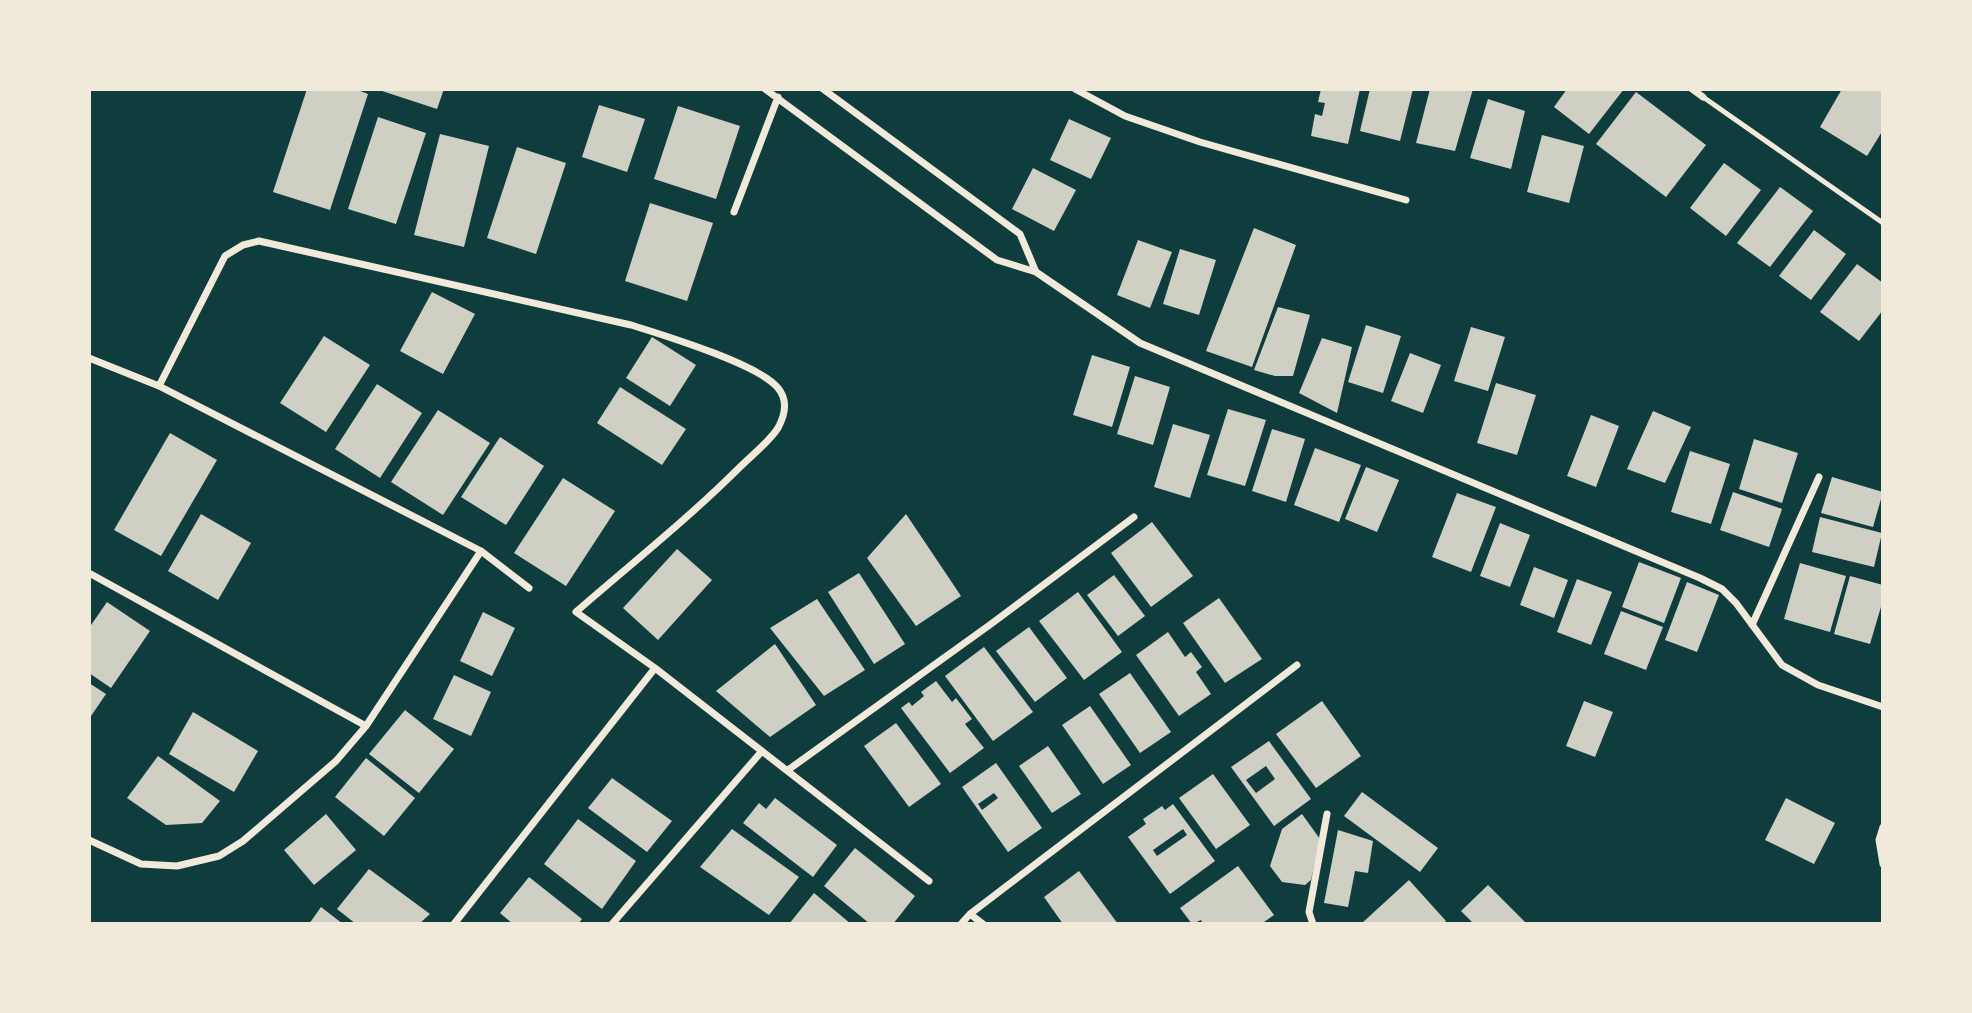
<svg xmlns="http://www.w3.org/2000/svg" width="1972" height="1013" font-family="'Nunito Sans',sans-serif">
	<rect width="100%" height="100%" fill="#0f3d3e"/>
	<path fill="#cfcfc3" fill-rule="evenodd" d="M307,89H355L368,94L330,210L273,192Z
		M376,89H444L437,109Z
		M1321,89H1360L1348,144L1311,136L1315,114L1322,116L1325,103L1318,102Z
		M1370,89H1413L1400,141L1360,131Z
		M1430,89H1473L1455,151L1416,143Z
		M1567,89H1624L1589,134L1554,107Z
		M1842,89H1883V130L1867,156L1820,127Z
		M1636,92L1706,145L1666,197L1596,144Z
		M1488,99L1525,111L1511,169L1470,158Z
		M599,105L645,119L627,172L582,157Z
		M678,106L740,126L716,199L654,179Z
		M378,117L426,133L396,224L348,209Z
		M1069,119L1111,138L1091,179L1050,160Z
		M440,134L489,146L464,247L414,235Z
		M1542,135L1584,146L1569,203L1527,192Z
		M517,147L566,163L536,254L487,238Z
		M1724,163L1761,190L1726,236L1690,208Z
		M1033,168L1076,190L1054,231L1012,209Z
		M1780,187L1813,211L1770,267L1737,243Z
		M650,203L713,223L687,301L625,281Z
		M1254,228L1296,245L1252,367L1206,351Z
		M1814,230L1846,254L1811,300L1779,276Z
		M1138,240L1172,252L1150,308L1117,295Z
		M1180,249L1216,260L1199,315L1163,304Z
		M1857,264L1883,283V310L1859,341L1820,312Z
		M432,292L475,314L443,374L400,351Z
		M1278,307L1310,315L1293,376H1275L1254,370Z
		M1366,325L1401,336L1383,393L1348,382Z
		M1471,327L1505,337L1488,391L1454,381Z
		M324,336L370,365L326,432L280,403Z
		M652,337L696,365L670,406L626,378Z
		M1322,338L1352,347L1337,413L1299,393Z
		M1410,353L1441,365L1423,413L1391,401Z
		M1092,355L1130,367L1112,427L1073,415Z
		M1135,376L1170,387L1153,445L1117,434Z
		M1496,383L1536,395L1517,455L1477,443Z
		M377,384L422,413L380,478L335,449Z
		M620,387L686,429L662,465L597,423Z
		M1228,409L1266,420L1245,486L1207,475Z
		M438,410L490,443L443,515L391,482Z
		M1653,411L1691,427L1665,483L1627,469Z
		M1591,415L1619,426L1596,487L1567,476Z
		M1173,424L1210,435L1190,498L1154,487Z
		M1272,429L1305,439L1286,502L1252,491Z
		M170,433L217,460L161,556L114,530Z
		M500,437L544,466L506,525L461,497Z
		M1754,439L1798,453L1782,503L1739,489Z
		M1315,448L1361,465L1339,522L1294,505Z
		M1690,451L1730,464L1711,524L1671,512Z
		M1366,467L1399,480L1377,532L1345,519Z
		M1832,477L1883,492L1873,527L1821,513Z
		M563,478L615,511L566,586L514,553Z
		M1733,492L1782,509L1769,547L1720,530Z
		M1457,493L1496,507L1471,572L1432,557Z
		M201,514L251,543L218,600L168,571Z
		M906,514L961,596L916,626L867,558Z
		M1820,517L1882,533L1874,567L1812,552Z
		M1152,522L1193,576L1151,607L1111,553Z
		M1500,523L1530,535L1510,587L1480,576Z
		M677,549L712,580L658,640L623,608Z
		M1639,562L1681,578L1664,623L1622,607Z
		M1800,563L1846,576L1830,632L1784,619Z
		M1534,567L1568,580L1554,618L1520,605Z
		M859,573L905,644L874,664L828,592Z
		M1114,575L1145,616L1118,636L1087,595Z
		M1850,576L1883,585V600L1870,644L1834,634Z
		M1577,579L1612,592L1591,645L1557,632Z
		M1687,582L1719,595L1697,652L1665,640Z
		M1078,592L1122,652L1084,680L1039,621Z
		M1219,598L1262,659L1225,683L1183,623Z
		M817,599L865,670L824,696L770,628Z
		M107,602L150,631L111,688L89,673V628Z
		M1621,611L1663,627L1646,670L1604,654Z
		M483,612L515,628L492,676L460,661Z
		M1029,627L1067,678L1035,702L996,651Z
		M1168,632L1185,657L1191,652L1202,667L1196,672L1211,694L1179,716L1136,655Z
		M775,644L816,705L770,737L716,691Z
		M984,647L1033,712L993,741L945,676Z
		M1130,673L1171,732L1140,753L1099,694Z
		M454,675L491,692L471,736L433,719Z
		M936,681L952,702L956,698L972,719L965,724L984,748L950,773L901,708L909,702L912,706L924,696L921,692Z
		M89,683L106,694L89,719Z
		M1322,701L1361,756L1316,788L1276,734Z
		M1584,701L1613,712L1595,757L1566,746Z
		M1090,706L1131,765L1103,784L1062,725Z
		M405,710L454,749L419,793L369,754Z
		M193,712L258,751L234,792L169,754Z
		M896,723L941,784L909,807L864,746Z
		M1269,741L1311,799L1274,826L1231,767ZM1266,766L1275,779L1256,793L1246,780Z
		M1048,746L1081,794L1052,813L1019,766Z
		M158,756L220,801L202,823L166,825L127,798Z
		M366,758L415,798L384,836L335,797Z
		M996,763L1042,828L1008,852L962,787ZM994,793L998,798L982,810L978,804Z
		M1213,774L1250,825L1216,849L1179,798Z
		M612,778L672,821L647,852L588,808Z
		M1362,792L1438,848L1420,872L1344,816Z
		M775,798L837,845L813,877L743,823L759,803L766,809Z
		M1786,798L1835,823L1814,864L1765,840Z
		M1173,804L1215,861L1170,894L1128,837L1146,824L1143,819L1162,806L1165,810ZM1183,829L1187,835L1157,856L1153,850Z
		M326,814L356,850L314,885L284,850Z
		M1302,814L1320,839L1311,880L1305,885L1282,882L1270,866L1282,829Z
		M578,819L636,861L602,909L544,864Z
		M732,829L799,877L769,915L700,867Z
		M1338,830L1373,841L1368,873L1355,871L1348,907L1324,903Z
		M855,848L915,896L893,924H870L824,886Z
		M1238,866L1274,915L1261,924H1203L1201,920L1192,924L1180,908Z
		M369,869L430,914L419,924H356L337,909Z
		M1079,871L1118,924H1063L1044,897Z
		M529,877L582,919L578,924H513L500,913Z
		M1409,880L1446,921L1443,924H1361Z
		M1488,885L1527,924H1474L1461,911Z
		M814,893L851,924H789Z
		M321,907L343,924H309Z"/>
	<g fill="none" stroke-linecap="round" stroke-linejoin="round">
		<path stroke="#f1e9da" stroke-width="5" d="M1703,97L1883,223"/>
		<path stroke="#f1e9da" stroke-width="7" d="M765,89L997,260L1036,272
			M823,89L1020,234L1036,272L1140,343L1700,578L1722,589L1736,603L1782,665L1818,685L1883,707
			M1075,89L1125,116L1200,142L1406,200
			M1692,89L1703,97
			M734,212L778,97
			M89,358L159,386L481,551L529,588
			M159,386L225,256L243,245L259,241L631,325C663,335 759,364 778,388C788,400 785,415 778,428C769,442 752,455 741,466C689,518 631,564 576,612L655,668L929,881
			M89,573L366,726
			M1752,625L1819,477
			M788,770L991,624L1134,517
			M1883,827L1879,840L1883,864
			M89,840L141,864L177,866L219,856L243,841L336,761L366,726L481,551
			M970,914L983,924
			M454,924L655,668
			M612,924L762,751
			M961,924L970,914L1297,665
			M1313,924L1309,912L1327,814"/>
	</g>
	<rect width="1972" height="1013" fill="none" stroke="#f1e9da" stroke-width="182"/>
</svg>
